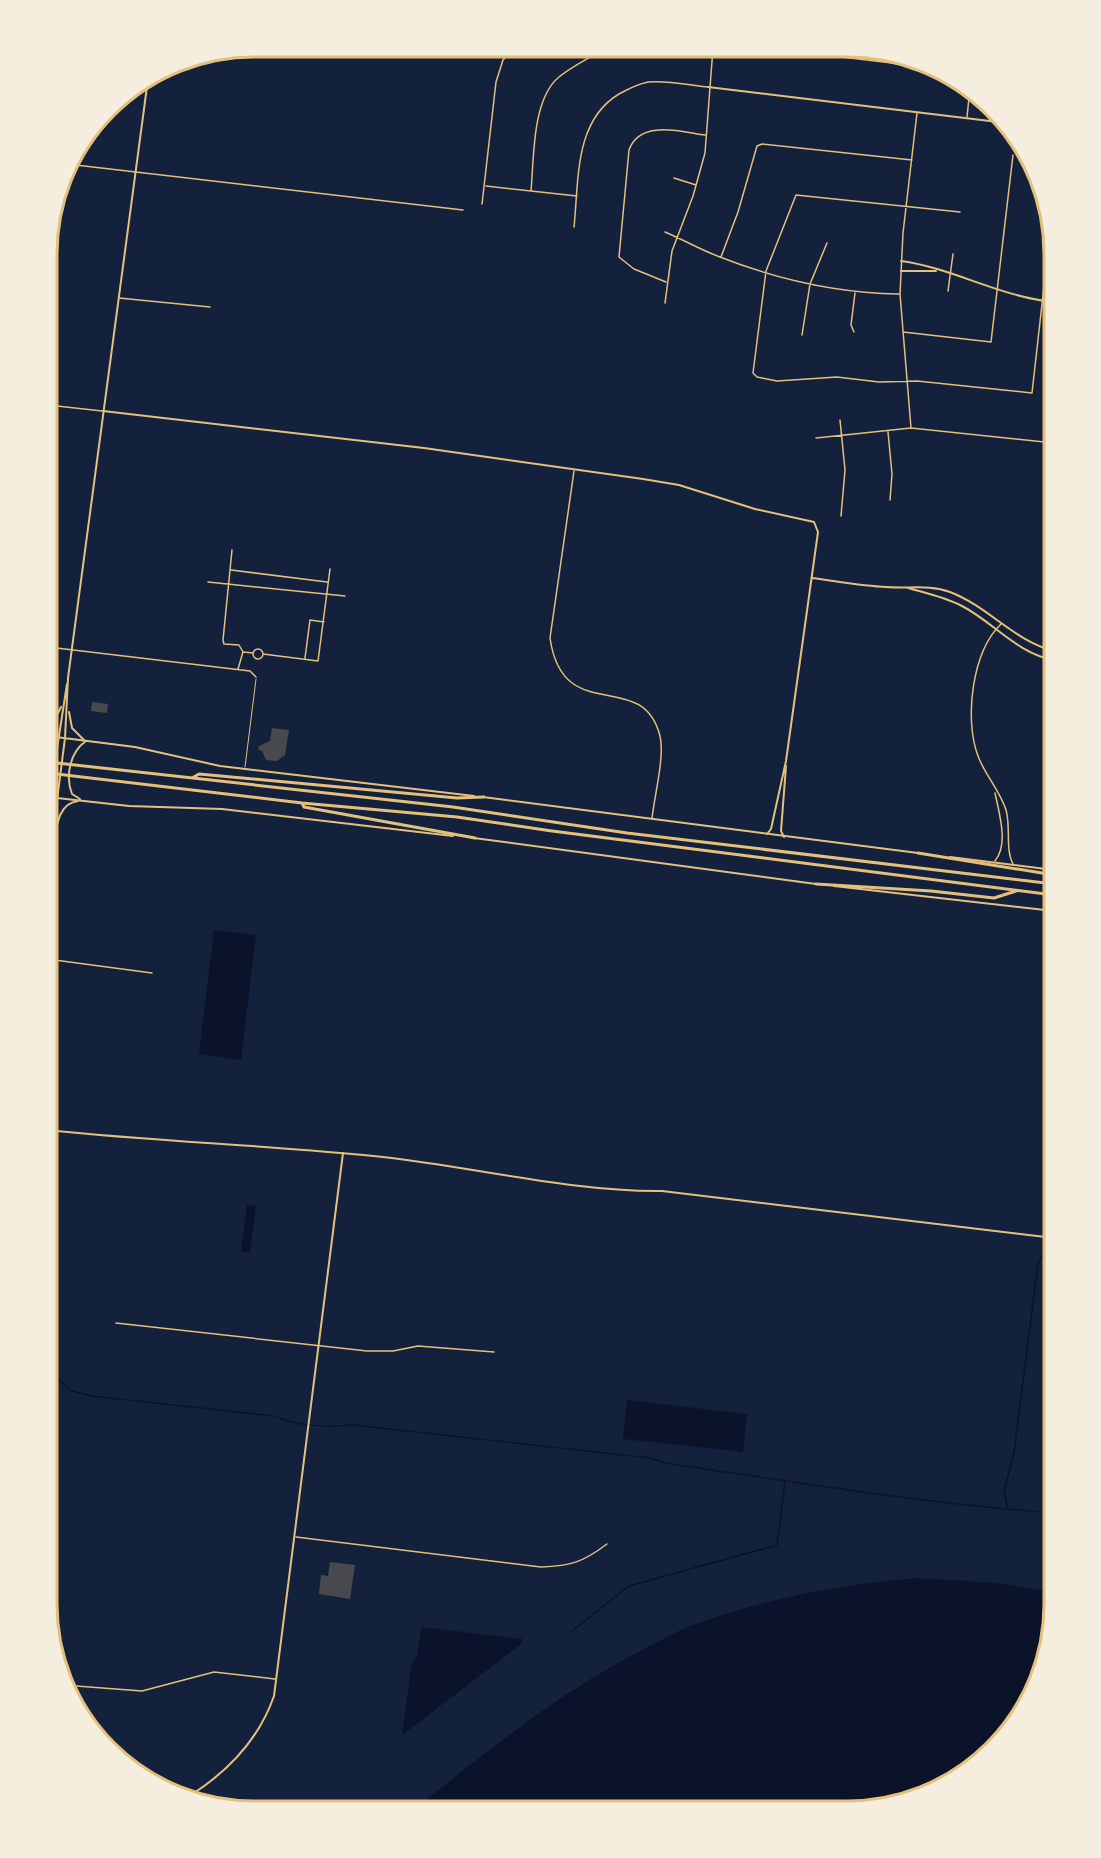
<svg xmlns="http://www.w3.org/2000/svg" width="1101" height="1858" font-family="'Open Sans',sans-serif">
	<rect width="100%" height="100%" fill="#14213d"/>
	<path fill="#0b132b" d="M214,930L256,935L241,1060L199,1054Z
		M247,1205L256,1206L250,1253L241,1252Z
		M627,1400L747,1414L743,1452L623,1439Z
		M919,1578L998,1583L1054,1592V1618L1039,1683L1012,1730L926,1796L847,1811L413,1810C487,1752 559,1692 644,1649C660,1641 676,1631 693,1625C766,1598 842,1584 919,1578Z
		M421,1627L523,1639L520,1645L402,1735L412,1662L417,1657Z"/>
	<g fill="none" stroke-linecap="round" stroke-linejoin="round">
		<path stroke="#0b132b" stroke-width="1.5" d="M1052,1233L1054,1217
			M47,1368L69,1390L91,1396L274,1416C301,1427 326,1427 354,1425L650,1458L665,1463C794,1482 924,1503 1054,1513
			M1008,1509L1004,1491L1014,1453L1038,1264L1046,1249
			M572,1631L629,1586L777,1545L785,1482"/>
	</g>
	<path fill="#48494c" d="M92,702L108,704L107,713L91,711Z
		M272,728L289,730L285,755L277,761L266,760L262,751L258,750L259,746L270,741Z
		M330,1562L355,1565L350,1599L319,1594L321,1575L328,1576Z"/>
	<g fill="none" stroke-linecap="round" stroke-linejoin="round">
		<path stroke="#e5c07b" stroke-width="1" d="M245,767L256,679"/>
		<path stroke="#e5c07b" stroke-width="1.5" d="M787,48L791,51L917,66
			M967,117L970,88
			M67,164L463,210
			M674,178L696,185
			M486,186L577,196
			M531,191C534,158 532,99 559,77C574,65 591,57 607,48
			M482,204L496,82L503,60L515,47
			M960,212L796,195L766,271L753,373L757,377L777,381L837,377L879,382L917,381L1032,393L1050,233
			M574,227C579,180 574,121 619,94C628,89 638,84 648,82C668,80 688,85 708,87
			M665,232C684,240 701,250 720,257C776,279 839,293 899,294
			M721,257L738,212L757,146L762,144L912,160
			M666,282L634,269L619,257L629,150C640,119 682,132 705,135
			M948,291L953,254
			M119,298L210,307
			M665,303L672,251L693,196L705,153L713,48
			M854,332L851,325L855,293
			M903,332L991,342L1013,155
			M802,335L810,284L827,243
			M48,405L102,411
			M840,420L845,470L841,516
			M911,428L900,294L903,233L917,113
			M888,432L892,474L890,500
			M816,438L911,428L1054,443
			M574,471L550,638C563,728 642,666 660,736C665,757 654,797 652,819
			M232,550L223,640L224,644L239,645L243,652
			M231,570L327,582
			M208,582L345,596
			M1001,624C972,652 964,719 978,756C985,775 1000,791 1006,810C1011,827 1005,849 1013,864
			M48,647L250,671L256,677
			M253 654a5 5 0 1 1 10 0a5 5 0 1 1-10 0Z
			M263,654L318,661L330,569
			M305,658L310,620L324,622
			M238,669L243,652L253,653
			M995,861C1009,844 999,813 995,793
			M47,959L152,973
			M116,1323L367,1351H393L418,1346L494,1352
			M296,1537L541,1567C571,1566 583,1562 607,1544
			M63,1685L142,1691L214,1672L275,1679"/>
		<path stroke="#e5c07b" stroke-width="2" d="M708,87L998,122
			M901,261C953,268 1000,297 1054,302
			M901,271H936
			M103,411L424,448L643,479L679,485L755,509L814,522L818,532L786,761L771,829L767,834
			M812,578C836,581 861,586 886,587C908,589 929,584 950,592C989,607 1014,641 1054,651
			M908,588C926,593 945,597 962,606C993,622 1018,654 1054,660
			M784,837L781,831L786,766
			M191,1795C230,1770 259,1739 274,1696L343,1153"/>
		<path stroke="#e5c07b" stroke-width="2" d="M69,712L72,728L84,740
			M48,732L61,707
			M48,736L135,747L220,766L474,796
			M48,797L129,806L222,809L453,836
			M483,797L918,853
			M80,799L72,794C65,776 70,752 86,741
			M48,807L67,684
			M474,838L816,884
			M53,847C57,830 56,804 78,801
			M950,857L1054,870
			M47,878L65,738L68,678L148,79
			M834,886L1054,911
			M47,1130C159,1142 271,1145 383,1157C473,1167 573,1192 662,1191L1054,1238"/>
		<path stroke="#e5c07b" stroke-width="3" d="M48,762L453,807L627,833L1054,884
			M48,773L302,803L457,817L552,831L1054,895
			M192,778L199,774L457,798L484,797
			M302,803L304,807L475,838
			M918,853L1054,875
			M816,884L931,891L994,898L1016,891"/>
	</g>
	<path d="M0 0H1101V1858H0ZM254 57H847A197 197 0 0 1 1044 254V1604A197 197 0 0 1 847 1801H254A197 197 0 0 1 57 1604V254A197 197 0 0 1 254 57Z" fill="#f5edde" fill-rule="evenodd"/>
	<path fill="none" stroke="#e5c07b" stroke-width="3" d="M254 57H847A197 197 0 0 1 1044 254V1604A197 197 0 0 1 847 1801H254A197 197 0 0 1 57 1604V254A197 197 0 0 1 254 57Z"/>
</svg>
